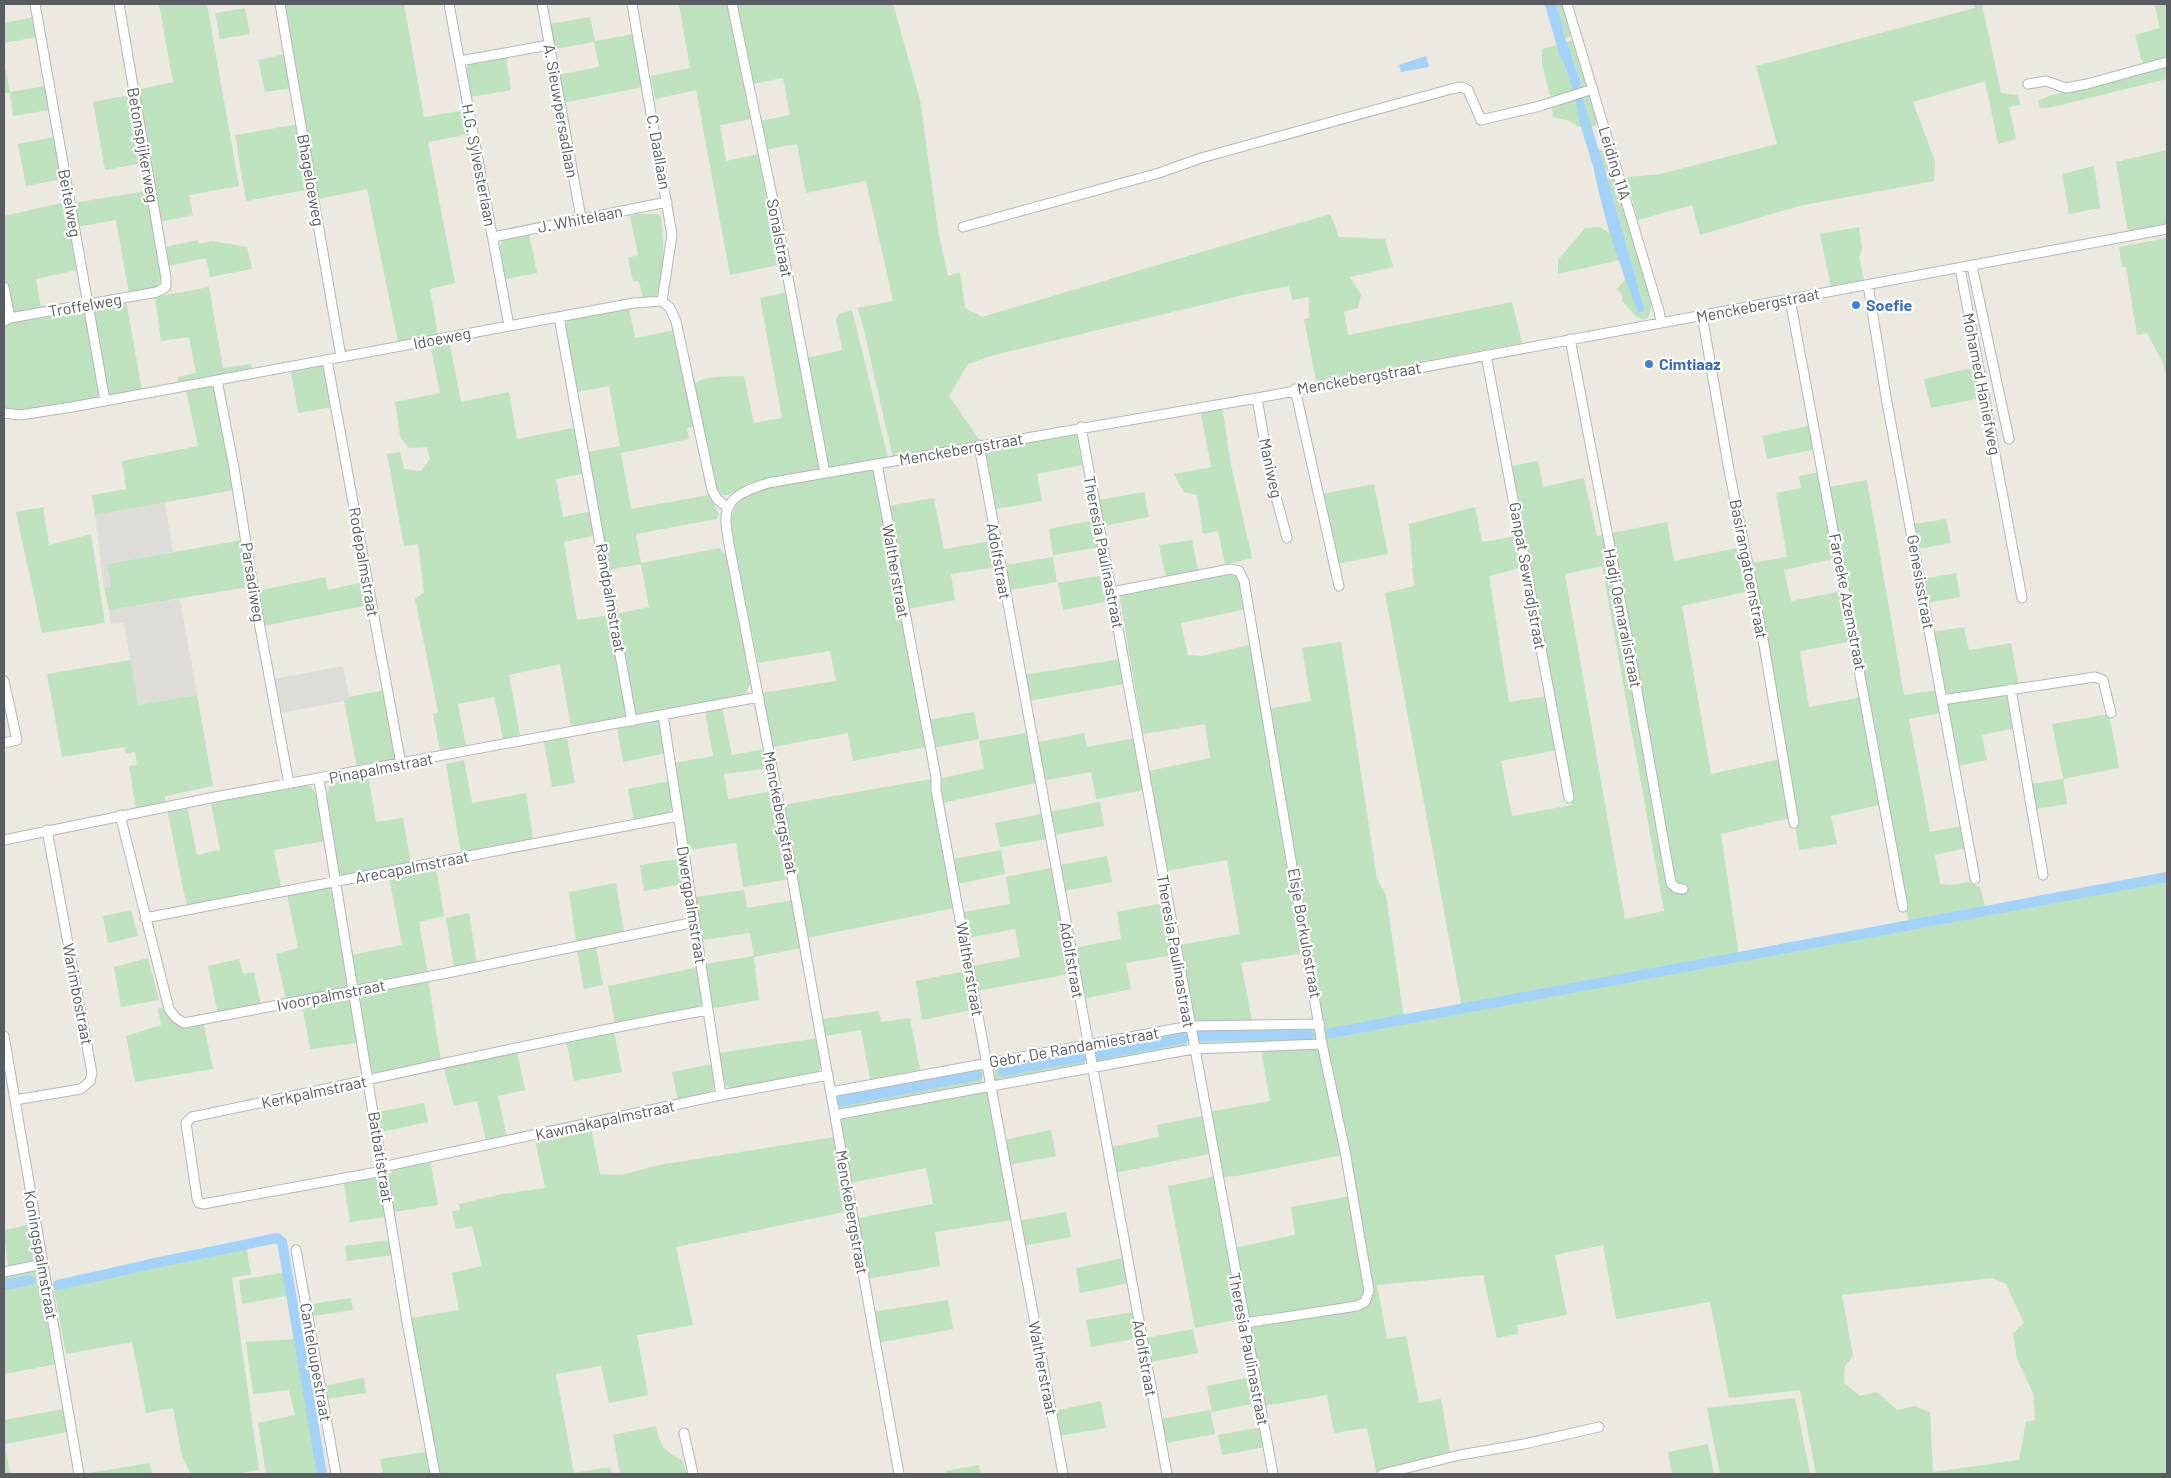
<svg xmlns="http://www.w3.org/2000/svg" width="2171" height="1478" font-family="Barlow,sans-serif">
	<rect width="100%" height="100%" fill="#ebe9e0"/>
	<path fill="#dedcd8" d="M165,502L173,552L107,564L111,587L104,588L95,515Z
		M180,599L197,695L138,705L124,623L111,624L109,610Z
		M343,666L350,700L281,713L274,679Z"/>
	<path fill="#bee1be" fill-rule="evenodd" d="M159,4H207L239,186L189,195L193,215L160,222L136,90L173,82Z
		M284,4H404L424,117L465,110L470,134L428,142L455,283L430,289L438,335L398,342L367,189L318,199Z
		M679,4H727L751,119L720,125L726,161L758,154L779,265L730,275L696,90L655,99L651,76L690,68Z
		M736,4H893L920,100L938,230L948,276L960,272L965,308L982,317L1330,214L1339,237L1385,239L1393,267L1350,277L1361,295L1358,308L1344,312L1348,335L1512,302L1522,343L1316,381L1304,319L1309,318V297L1292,300L1289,286L1243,295L994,355L968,364L949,396L980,441L893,458L862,322L857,308L893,301L866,181L806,193L797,144L764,150L759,121L790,115L783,78L752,84Z
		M1556,4H1562L1571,35L1570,37L1563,38L1564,31Z
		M1974,4H1982L2001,93L2018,95L2020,105L2009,107L2016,139L1998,144L1985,81L1913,102L1935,161L1934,181L1799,206L1700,235L1692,205L1638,220L1626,177L1660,174L1777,144L1756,66L1975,8Z
		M2163,4H2167V58L2145,65L2141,59L2135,35L2160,28L2155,6Z
		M245,8L250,34L220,39L215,13Z
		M34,17L37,37L4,43V23Z
		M590,17L595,41L633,34L643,87L563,103L558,75L599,67L594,42L554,49L550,24Z
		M1572,40L1586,84L1583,88L1579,90L1581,84L1567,42Z
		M1560,44V52L1573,91L1556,96L1550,95L1542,64V49Z
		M285,54L291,88L265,92L258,60Z
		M506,55L511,90L471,97C470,89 466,78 467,69C467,58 496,57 506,55Z
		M2167,65V79L2048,108H2040L2038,101L2049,96Z
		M4,71H6L10,92L45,86L49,110L13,116L10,93H4Z
		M1589,93L1598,123L1595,126L1579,127L1570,121L1553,117L1552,105L1574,96L1590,124L1582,94Z
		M130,95L143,163L105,170L93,102Z
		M299,124L311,189L246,201L235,135Z
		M55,137L62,179L26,186L18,144Z
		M1599,149L1609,155L1651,300C1652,307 1651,325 1639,318C1633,315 1627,306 1622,301L1623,296L1617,289L1626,279L1638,313L1645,311Z
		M2167,150V225L2128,233L2116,162Z
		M2094,166L2100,208L2069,214L2062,174Z
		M147,191L162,275C159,294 145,291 129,294L116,220L76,227L73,203Z
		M66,202L77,270L36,279L41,309L17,313L10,312L4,275V216Z
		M638,214H658L661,217C663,232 668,288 655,296C651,298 647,298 643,298L639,281H633L628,258L638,255L630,216Z
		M1600,227L1611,234L1620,260L1558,274V260L1585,228Z
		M1859,227L1862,248L1859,257L1864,281L1831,287L1820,234Z
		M529,233L537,273L505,279C503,269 494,244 506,237C512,234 523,234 529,233Z
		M2167,238V380L2164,365L2147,333L2137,335L2126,267H2122L2119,247Z
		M198,240L199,244L212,241L247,247L252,269L210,277L206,258L168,266L165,247Z
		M209,287L223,368L251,364L252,371L177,384L178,377L196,373L189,337L161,341L155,297Z
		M788,292L822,469C798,473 772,476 749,484C740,487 732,497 722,495L715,487L693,385C704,374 730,377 744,376L754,423L782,418L760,298Z
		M126,301L142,390L110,396L107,392L93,311L98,305Z
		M81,309L86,312L99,395L96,399L25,411L4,410V322Z
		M629,309L635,338L676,330L695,426L687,428L689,439L621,453L631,509L709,495L719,514L717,519L636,534L641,563L720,548L728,558L752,679L746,693L740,696L634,715L616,614L649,607L641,564L608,570L587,452L620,446L609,386L577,392L564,323L567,319Z
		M852,310L888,458L834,467L827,465L806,358L842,350L836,319L839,314Z
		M449,340L461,402L509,392L517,439L578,427L586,473L556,479L563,517L593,511L597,535L564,542L577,620L611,615L629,716L571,727L560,664L509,675L520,735L503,739L494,697L458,704L466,746L440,751L433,714L438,712L415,599L424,592L418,544L404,546L387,454L400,452L404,469L421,471L430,459L427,447L409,448L400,436L395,402L440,393L430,344Z
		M322,365L324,366L333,407L298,413L291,371Z
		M1976,367L1981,398L1931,408L1924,379Z
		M210,385L214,387L234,490L95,515L92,495L126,489L122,461L198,446L186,389Z
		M1222,406L1231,465L1252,558L1225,565L1218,531L1203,534L1197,495L1184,492L1174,474L1211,467L1200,409Z
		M1812,425L1817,449L1767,459L1762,436Z
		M1076,433L1082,465L1037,474L1042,501L996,509L985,452L990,448Z
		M1538,461L1543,487L1584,478L1597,536L1667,522L1674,561L1741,547L1749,591L1682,606L1711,774L1781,759L1790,818L1721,834L1739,956L1909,925L1829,487L1867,480L1904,695L1937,690L1941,713L1909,719L1930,832L1962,826L1966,848L1935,855L1940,884L1952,885L1967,882L1980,887L1986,911L2167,877V1046L2138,1053L2167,1046V1474H1816L1800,1390L1729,1398L1710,1302L1616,1319L1603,1245L1555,1255L1567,1315L1517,1325L1518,1334L1497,1338L1483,1275L1377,1285L1387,1339L1406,1336L1419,1403L1441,1399L1450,1452L1376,1472L1367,1428L1334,1433L1327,1395L1264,1406L1249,1326L1367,1304L1324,1043L1323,1024L1269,709L1311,701L1302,648L1341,642L1377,879L1386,895L1404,1019L1462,1008L1385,593L1414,586L1409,524L1475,507L1482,542L1517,536L1524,567L1489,576L1509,702L1547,696L1557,750L1501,761L1512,816L1572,805L1544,639L1510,466ZM1602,566L1664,911L1625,919L1565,574ZM1992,1278L2006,1284L2024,1323L2013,1334L2017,1359L2033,1393L2035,1420L2026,1422L2019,1460L1933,1472L1930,1412L1914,1406L1897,1410L1877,1392L1860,1396L1844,1383L1845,1366L1853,1356L1842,1295Z
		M869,470L874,472L876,478L926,747L853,761L848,733L773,747L762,693L836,681L830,651L758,663L731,529C731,519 732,510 738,503C756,482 840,475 869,470Z
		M1820,472L1837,558L1784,570L1791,601L1843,591L1853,641L1800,651L1809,707L1862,697L1883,804L1831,816L1837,844L1799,850L1780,723L1750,563L1787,557L1776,493L1801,488L1799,476Z
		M1374,484L1388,554L1336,564L1321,494Z
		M1144,492L1149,517L1104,526L1099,500Z
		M934,498L944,549L992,541L997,567L951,574L955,600L907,609L888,506Z
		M43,507L49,545L91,534L105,623L42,633L16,512Z
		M1946,519L1951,543L1918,549L1914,524Z
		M1095,520L1100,547L1053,555L1049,529Z
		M242,540L249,587L109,610L104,588L111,587L107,564Z
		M1192,540L1198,571L1166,578L1159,545Z
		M1053,557L1057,582L1010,590L1006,565Z
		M1220,572L1238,574L1247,609L1181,623L1188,655L1202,656L1253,644L1304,953L1241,963L1252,1020L1192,1022L1179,945L1240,934L1227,860L1166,871L1149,771L1210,758L1205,724L1143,734L1119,593Z
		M1956,573L1960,597L1927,603L1923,579Z
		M1104,575L1109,601L1063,610L1058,583Z
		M325,577L328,590L364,582L368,605L263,626L257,591Z
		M1964,627L1969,650L2011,643L2019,686L1951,695L1943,690L1932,632Z
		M1120,659L1124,684L1029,701L1024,675Z
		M131,660L138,705L197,695L213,786L165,796V803L136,809L129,766L137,765L135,752L126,754L124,747L62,757L47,674Z
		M384,690L395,752L394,760L357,768L344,701L349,700V697Z
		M2005,693L2009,697L2015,728L1982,735L1987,760L1957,766L1946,703Z
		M722,708L732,755L766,749L770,768L724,774L728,799L774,791L790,879L743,887L736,843L688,850L674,763L713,756L705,711Z
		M974,712L979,739L932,748L927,720Z
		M2109,714L2119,768L2063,779L2067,804L2034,809L2030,784L2063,779L2052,724Z
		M655,721L660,723L666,753L623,762L617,727Z
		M1027,733L1036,783L942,803L938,779L984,769L979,741Z
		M1084,733L1087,747L1135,738L1144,790L1096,799L1091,772L1042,781L1035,743Z
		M567,738L575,783L552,787L544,742Z
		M464,760L472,803L526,793L533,839L461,853L446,764Z
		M368,775L376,822L403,818L411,864L343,876L339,874L327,798L329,787L332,783Z
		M931,779L932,793L954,908L807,938L783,805Z
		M670,781C671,792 676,807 667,815L634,821L628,789Z
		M306,786L311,787L317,795L325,841L274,850L281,888L187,907L167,809L187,806L197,855L220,850L211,803Z
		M1100,802L1104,826L1053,835L1049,812Z
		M1042,814L1047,839L1000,847L995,823Z
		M1001,850L1005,874L957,884L953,859Z
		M1107,856L1112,882L1064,891L1059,865Z
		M682,858L687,883L644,891L640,865Z
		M436,867L444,916L419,922L428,974L360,985L356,980L351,955L402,945L389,877Z
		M1051,868L1070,974L977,991L973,966L1020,957L1015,929L968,938L964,912L1010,904L1006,877Z
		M616,883L624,932L576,942L569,892Z
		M323,888L332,890L335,895L349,981L348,987L343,990L286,1000L276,954L298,948L287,895Z
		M744,890L747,908L793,900L801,948L754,957L759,1000L710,1009L705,964L754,956L750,933L703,940L696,897Z
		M1164,903L1173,955L1126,963L1131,989L1083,999L1073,948L1121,939L1117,912Z
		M131,910L138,936L108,943L103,916Z
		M469,913L477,964L454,968L446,918Z
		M596,947L603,985L584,989L577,951Z
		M148,958L159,1000L121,1007L114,967Z
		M239,959L243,974L254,972L261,1005L218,1014L208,966Z
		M699,967L704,1000L699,1007L615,1023L608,986Z
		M965,971L972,1010L922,1020L916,981Z
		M428,979L441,1061L375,1075L371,1069L360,1004L362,994L366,991Z
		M346,996L351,1002L357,1043L310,1049L302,1004Z
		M164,1007C169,1028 187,1028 204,1025L213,1069L135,1082L126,1036L161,1025L158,1009Z
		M879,1011L881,1022L910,1018L920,1070L870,1079L861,1030L825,1036L822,1019Z
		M1318,1027L1319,1040L1195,1043L1194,1029Z
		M614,1031L622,1072L574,1081L566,1040Z
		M1184,1033L1187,1035V1046L1095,1062L1092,1049L1095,1046Z
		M818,1038C820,1050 828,1066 815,1074L734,1089L725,1085L719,1053Z
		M1320,1047L1342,1155L1237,1176L1221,1177L1209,1112L1270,1101L1261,1050Z
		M1079,1050L1084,1051L1086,1061L1083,1065L996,1080L993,1079L991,1068L994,1065Z
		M517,1051L525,1090L498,1096L507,1137L486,1142L477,1101L454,1106L444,1068Z
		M713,1064C714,1075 719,1086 710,1094L678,1100L672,1072Z
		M979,1067L983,1070L982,1082L979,1084L839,1110L835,1099L839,1094Z
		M987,1091L990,1094L1012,1220L935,1232L940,1266L867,1279L858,1218L933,1204L926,1168L849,1183L839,1121L843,1117Z
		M424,1103L428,1122L381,1132L378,1112Z
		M1203,1116L1209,1154L1115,1173L1110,1147L1159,1137L1157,1125Z
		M591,1128L600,1174L622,1175L659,1165L834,1137L849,1211L676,1247L693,1325L637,1335L648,1395L609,1403L601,1366L556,1374L574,1473L610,1467L612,1474H438L411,1318L459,1310L452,1273L482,1266L472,1226L456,1229L452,1211L460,1210L459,1204L502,1194L545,1188L535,1139Z
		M1051,1130L1056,1156L1008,1165L1004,1140Z
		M430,1160L438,1205L393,1212L388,1179C392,1163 416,1163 430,1160Z
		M376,1176L380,1180L386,1217L350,1222L344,1184Z
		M1213,1177L1240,1319L1195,1328L1168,1186Z
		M1350,1196L1366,1289L1363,1300L1357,1303L1249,1319L1246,1315L1234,1248L1295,1235L1291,1207Z
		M1066,1212L1071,1237L1023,1246L1019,1221Z
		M32,1224L37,1261L8,1268L4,1230Z
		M390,1240L393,1255L347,1261L345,1246Z
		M246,1245L251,1274L232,1278L259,1470L235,1474H191L182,1457L173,1408L146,1413L132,1342L66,1354L53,1284L58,1285L160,1262Z
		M1124,1258L1129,1283L1080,1293L1076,1268Z
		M28,1271H37L41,1274L57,1364L4,1374V1276Z
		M287,1272L291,1295L242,1304L239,1280Z
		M351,1298L353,1310L313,1316L311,1304Z
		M948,1300L953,1329L877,1343L872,1312Z
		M1133,1312L1138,1338L1091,1347L1086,1320Z
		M1193,1329L1198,1353L1151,1362L1146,1338Z
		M298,1339L322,1474H266L258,1423L295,1415L289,1390L253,1394L246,1342Z
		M1251,1377L1256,1403L1212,1412L1207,1386Z
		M364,1378L366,1393L325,1399L323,1386Z
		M1795,1398L1810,1474H1720L1707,1408Z
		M1101,1401L1106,1428L1058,1436L1054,1411Z
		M63,1409L67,1432L5,1444L10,1474H4V1420Z
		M1210,1410L1215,1434L1166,1443L1161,1419Z
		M656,1426C660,1446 664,1451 682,1460L687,1474H620L613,1435Z
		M1262,1427L1265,1447L1222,1455L1218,1435Z
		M1708,1444L1714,1474H1672L1668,1452Z
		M426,1452L430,1474H383L380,1459Z
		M150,1463L152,1474H83Z
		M979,1465L981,1474H947L946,1471Z"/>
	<path fill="#a3d2f8" d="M1545,4H1556L1564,31L1563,38L1558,40L1554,36Z
		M1567,42L1581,84L1579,90L1573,91L1560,51V44Z
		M1426,56L1429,67L1401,72L1399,65Z
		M1582,94L1590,124L1583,126L1574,96Z
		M1599,149L1645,311L1638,313C1619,263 1598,204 1591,151Z"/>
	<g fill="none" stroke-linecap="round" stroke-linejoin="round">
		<path stroke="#a3d2f8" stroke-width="10" d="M1550,4L1565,56
			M1582,113L1597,162
			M1331,1033L2167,877
			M1198,1036L1309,1035
			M1098,1055L1184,1038
			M1003,1071L1082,1057
			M842,1101L977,1075
			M4,1285L30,1280
			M58,1285L160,1262L277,1238L282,1242L322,1474"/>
		<defs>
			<path id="minor" d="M35,4L105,401
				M280,4L341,357
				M449,4L509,326
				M542,4L581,218
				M632,4L672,235L662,301
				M732,4L777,220L825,473
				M1567,4L1659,311L1661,323
				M460,61L549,45
				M2028,84L2046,81L2066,88L2087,84L2167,62
				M963,227L1159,173L1201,158L1451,89L1461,87L1468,90L1481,120L1540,106L1593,89
				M493,237L667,202
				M1972,266L2009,439
				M1960,268L2022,598
				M1868,285L1886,397L1975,879
				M4,287L10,318
				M1790,299L1903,907
				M1702,315L1729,470L1764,645L1794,823
				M559,317L632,721
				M4,321L10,318L157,292L166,287V278L119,4
				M1570,339L1629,646L1671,883L1676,888L1683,889
				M1486,355L1569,798
				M327,360L401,764
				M217,380L234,468L257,611L289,784
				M1295,389L1339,586
				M1257,398L1270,474L1287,538
				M4,413L20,415L72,407L509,326L634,303L662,301L670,308L676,321L712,490L717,499L728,508
				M1081,427L1273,1474
				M979,445L1167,1474
				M877,464L936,777V790L1063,1474
				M1112,592L1230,569L1239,571L1244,581L1322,1044L1345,1151L1369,1291L1365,1302L1357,1306L1245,1323
				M4,681L17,740L4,743
				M2011,689L2043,875
				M1942,700L2095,677L2103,680L2111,713
				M663,715L721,1095
				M319,780L407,1322L435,1474
				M120,815L169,1009L176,1018L184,1023L447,973L695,922
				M4,840L215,797L759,697
				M145,918L678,816
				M4,1036L79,1474
				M831,1092L1190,1026L1320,1024
				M15,1100L81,1089L90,1081L92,1073L47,830
				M835,1115L1193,1049L1322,1044
				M382,1167L721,1095L828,1075
				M383,1171L203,1204L199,1203L197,1198L186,1123L192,1117C364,1082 535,1041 708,1010
				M296,1250L336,1474
				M4,1272L43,1264
				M684,1433L693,1474
				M899,1474L780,809L729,544C728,534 723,518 728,508C734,493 754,488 768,483L1257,398L2167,229
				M1382,1474L1460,1455L1524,1444L1599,1427"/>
		</defs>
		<use href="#minor" stroke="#b3b6ba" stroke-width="11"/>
		<use href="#minor" stroke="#fff" stroke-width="9"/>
	</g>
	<g fill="#3f7fe0" stroke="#fff" stroke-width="2">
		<circle cx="1856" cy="305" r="5"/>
		<circle cx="1649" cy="364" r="5"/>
	</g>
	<g text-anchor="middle" stroke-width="4.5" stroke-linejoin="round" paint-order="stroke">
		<g font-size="16" fill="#595c60" stroke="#fff">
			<text transform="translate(561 111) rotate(80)" y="6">A. Sieuwpersadlaan</text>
			<text transform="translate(143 145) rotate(80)" y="6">Betonspijkerweg</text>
			<text transform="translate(659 152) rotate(80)" y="6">C. Daallaan</text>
			<text transform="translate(1615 163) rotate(73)" y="6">Leiding 11A</text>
			<text transform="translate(479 165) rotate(79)" y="6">H.G. Sylvesterlaan</text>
			<text transform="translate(311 180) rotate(80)" y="6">Bhageloeweg</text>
			<text transform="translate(70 203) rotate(80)" y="6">Beitelweg</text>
			<text transform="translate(580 219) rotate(-11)" y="6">J. Whitelaan</text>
			<text transform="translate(780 238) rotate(79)" y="6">Sonalstraat</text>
			<text transform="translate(85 305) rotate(-10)" y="6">Troffelweg</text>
			<text transform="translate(1758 305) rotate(-11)" y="6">Menckebergstraat</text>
			<text transform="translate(442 338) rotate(-11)" y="6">Idoeweg</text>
			<text transform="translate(1359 378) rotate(-10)" y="6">Menckebergstraat</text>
			<text transform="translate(1982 384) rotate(79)" y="6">Mohamed Haniefweg</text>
			<text transform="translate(961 449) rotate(-10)" y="6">Menckebergstraat</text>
			<text transform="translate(1271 468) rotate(78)" y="6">Maniweg</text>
			<text transform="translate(1104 552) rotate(79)" y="6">Theresia Paulinastraat</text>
			<text transform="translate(999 561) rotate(80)" y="6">Adolfstraat</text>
			<text transform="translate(364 562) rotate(80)" y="6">Rodepalmstraat</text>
			<text transform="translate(1749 569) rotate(79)" y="6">Basirangatoenstraat</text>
			<text transform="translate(896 571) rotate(80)" y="6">Waltherstraat</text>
			<text transform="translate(1528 576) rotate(80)" y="6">Ganpat Sewradjstraat</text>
			<text transform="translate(253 582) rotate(81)" y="6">Parsadiweg</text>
			<text transform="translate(1921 582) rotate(80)" y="6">Genesisstraat</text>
			<text transform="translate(611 598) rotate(80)" y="6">Randpalmstraat</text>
			<text transform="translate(1848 602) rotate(79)" y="6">Faroeke Azemstraat</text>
			<text transform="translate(1623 618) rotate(79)" y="6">Hadji Oemaralistraat</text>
			<text transform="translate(381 768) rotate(-11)" y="6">Pinapalmstraat</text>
			<text transform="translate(781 813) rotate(79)" y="6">Menckebergstraat</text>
			<text transform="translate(412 867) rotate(-11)" y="6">Arecapalmstraat</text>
			<text transform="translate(692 905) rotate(81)" y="6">Dwergpalmstraat</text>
			<text transform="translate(1305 933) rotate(80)" y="6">Elsje Borkulostraat</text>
			<text transform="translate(1176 951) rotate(80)" y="6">Theresia Paulinastraat</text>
			<text transform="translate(1072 960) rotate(80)" y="6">Adolfstraat</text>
			<text transform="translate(970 969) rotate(80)" y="6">Waltherstraat</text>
			<text transform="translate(78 994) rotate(79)" y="6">Warimbostraat</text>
			<text transform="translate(331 995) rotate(-11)" y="6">Ivoorpalmstraat</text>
			<text transform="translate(1074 1047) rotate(-10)" y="6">Gebr. De Randamiestraat</text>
			<text transform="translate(314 1092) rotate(-12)" y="6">Kerkpalmstraat</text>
			<text transform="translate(605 1120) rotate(-12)" y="6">Kawmakapalmstraat</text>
			<text transform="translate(381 1157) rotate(81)" y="6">Batbatistraat</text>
			<text transform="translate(852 1212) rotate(80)" y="6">Menckebergstraat</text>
			<text transform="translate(41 1255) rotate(80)" y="6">Koningspalmstraat</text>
			<text transform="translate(1249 1349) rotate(79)" y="6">Theresia Paulinastraat</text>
			<text transform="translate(1145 1358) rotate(80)" y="6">Adolfstraat</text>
			<text transform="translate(316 1362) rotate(80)" y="6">Canteloupestraat</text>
			<text transform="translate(1043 1368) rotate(79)" y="6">Waltherstraat</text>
		</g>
		<g font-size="16" font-weight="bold" fill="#366cbe" stroke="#fff" text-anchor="start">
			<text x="1866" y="311">Soefie</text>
			<text x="1659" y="370">Cimtiaaz</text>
		</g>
	</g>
	<rect width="2171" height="1478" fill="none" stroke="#595c60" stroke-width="10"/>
</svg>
